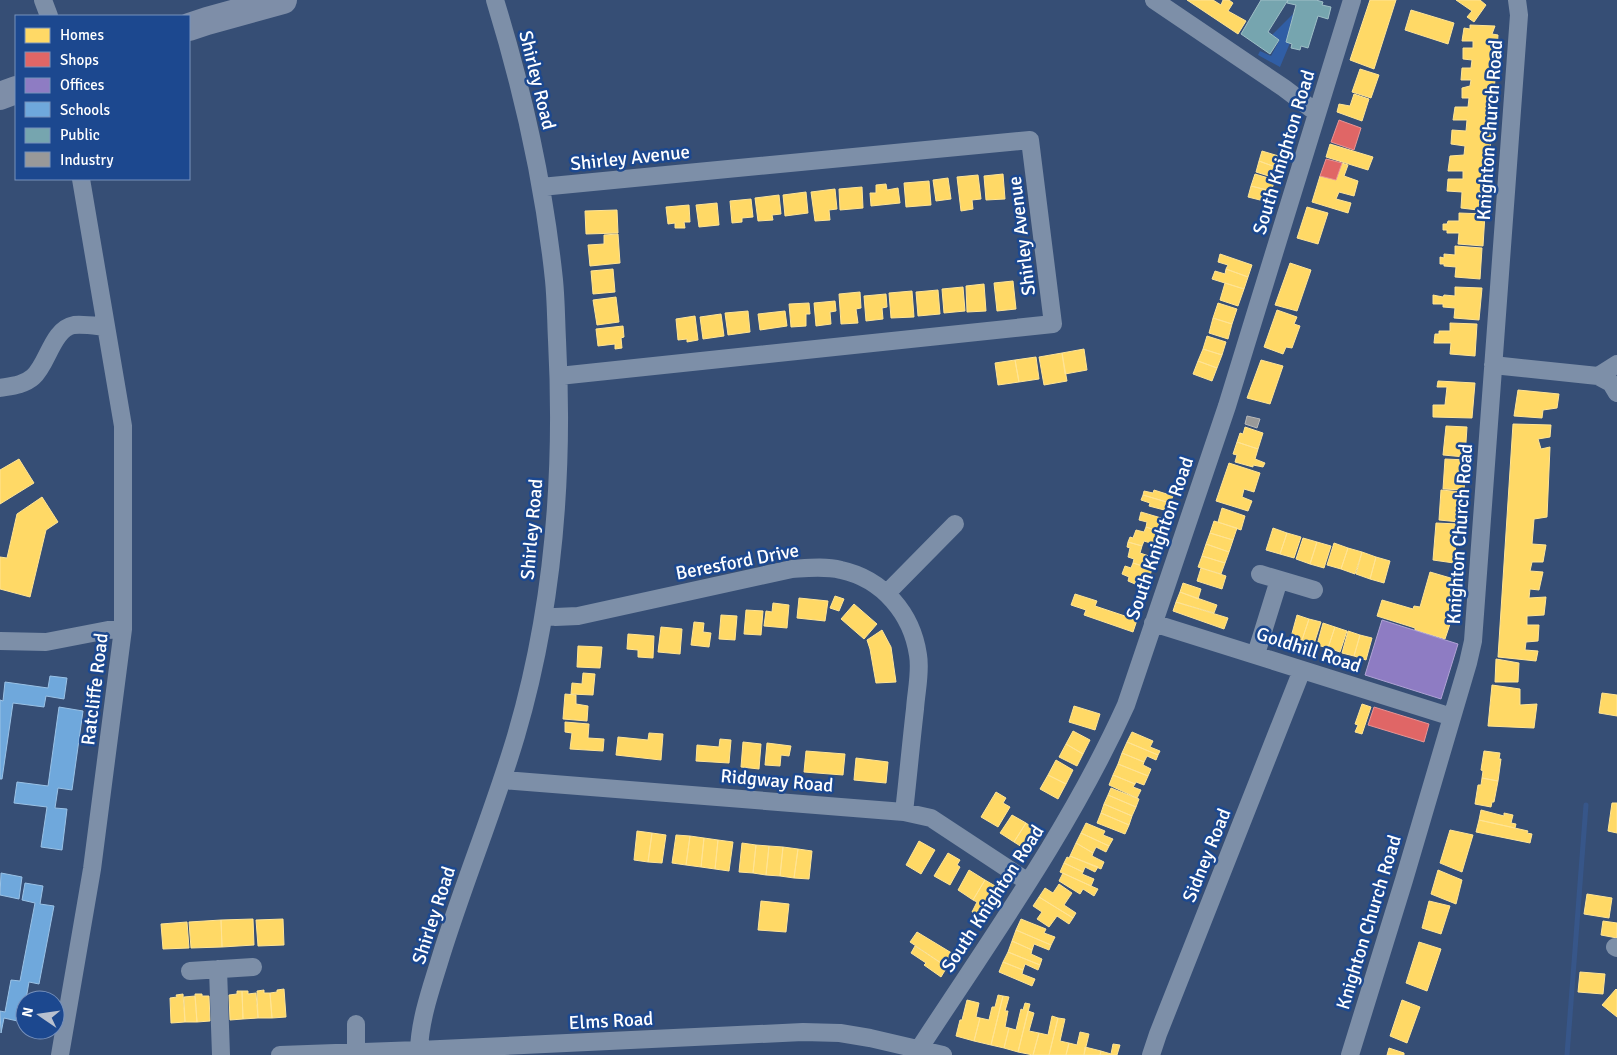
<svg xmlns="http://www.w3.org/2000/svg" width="1617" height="1055" font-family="Signika,sans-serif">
	<rect width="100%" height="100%" fill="#364e75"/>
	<path fill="#305ea5" d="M1295,12L1286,42L1290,43L1280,67L1258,55L1260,51L1271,56L1279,41L1272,35Z"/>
	<path fill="#ffd966" stroke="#ffe494" d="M1187,0H1213L1221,5L1223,0H1229L1233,3L1228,11L1246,21L1238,34Z
		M1370,0H1396L1374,69L1350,60Z
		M1456,0H1480L1486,5L1474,22L1467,17L1472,11Z
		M1411,10L1454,23L1448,44L1405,30Z
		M1470,25L1495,26L1492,34L1498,35L1486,211L1461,208L1462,192L1447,191L1448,179H1463V171H1448L1450,156L1464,155L1465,146L1451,144L1452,130L1466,131L1467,120H1453L1455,107H1468L1469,98H1462V88L1470,86L1471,80H1461L1462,68H1471L1472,60L1463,59V48H1473V41H1462L1464,28L1470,29Z
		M1360,69L1379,75L1371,98L1352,92Z
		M1354,94L1369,99L1362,121L1337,112L1339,104L1350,106Z
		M1330,144L1373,157L1368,170L1326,157Z
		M1262,151L1282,157L1278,168L1259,161Z
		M1259,161L1278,168L1275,178L1256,172Z
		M1342,163L1348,165L1344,176L1358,181L1354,196L1339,192L1336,199L1351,203L1348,213L1312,202L1320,176L1336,180Z
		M1003,174L1005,199L986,200L984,176Z
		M1255,174L1275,180L1271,191L1251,186Z
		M978,175L981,199L972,200L973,209L961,211L957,177Z
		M948,178L951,199L936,201L933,180Z
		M929,181L931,205L906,207L904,183Z
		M886,184L887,190L898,188L900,203L871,206L870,193H876V185Z
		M1251,186L1271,191L1268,202L1248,197Z
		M862,187L863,208L840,210L839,189Z
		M835,189L837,209L829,210L830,220L815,221L811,192Z
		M806,192L808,213L785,216L783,195Z
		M779,195L781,214L772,215L773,220L758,221L755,198Z
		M751,199L753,217L742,218V222L732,223L730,201Z
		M717,203L719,225L699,227L696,205Z
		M689,205L690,222H684L685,228H675V223L668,224L666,207Z
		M1307,207L1328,213L1318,244L1297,238Z
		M617,210L618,233L586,234L585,211Z
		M1459,213L1485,214L1483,246L1458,244L1459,233H1447V230H1443V224H1447L1448,221H1459Z
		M618,234L620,263L590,266L588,245L604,244V235Z
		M1455,246L1482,248L1480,279L1455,277L1456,267L1444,266V264H1440V257L1444,258V254L1455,255Z
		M1220,254L1252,265L1248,277L1226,269L1228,265L1218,262Z
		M1290,263L1311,270L1297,311L1275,305Z
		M613,269L615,292L593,294L591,271Z
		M1226,269L1248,277L1244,289L1212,279L1215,271L1225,274Z
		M1013,281L1016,309L997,311L994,283Z
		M1225,283L1244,289L1238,306L1220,300Z
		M984,284L986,311L967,312L966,286Z
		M963,287L965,311L944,313L942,289Z
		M1455,287L1482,288L1479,320L1454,318L1455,308L1443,307V304H1433V295L1443,297L1444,295L1455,296Z
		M938,290L940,314L918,316L916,292Z
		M912,291L914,317L891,318L889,293Z
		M860,292L861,308L856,309L858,323L841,324L839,294Z
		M886,294L887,307L882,308L883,319L866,321L864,296Z
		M616,297L619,322L597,325L593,300Z
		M835,301L836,311L830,312L831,324L816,326L814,303Z
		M809,303L810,314H806V326L791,327L789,304Z
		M1218,303L1237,309L1232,324L1213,318Z
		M1277,310L1297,317L1294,324L1300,326L1292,348L1286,347L1283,354L1264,347Z
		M748,311L750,332L728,335L725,313Z
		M785,311L787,326L760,330L758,314Z
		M721,314L724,336L703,339L700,317Z
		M695,316L698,340L687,342V339L678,340L676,319Z
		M1213,318L1232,324L1228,339L1209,333Z
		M1450,323L1477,324L1475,356L1450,354L1451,343H1434L1435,334H1439V331H1450Z
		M623,326L624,337L621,338L622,348L615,349V344L598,346L596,329Z
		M1207,336L1226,342L1222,355L1203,349Z
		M1084,349L1087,370L1065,374L1062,353Z
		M1203,349L1222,355L1217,368L1198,361Z
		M1062,353L1067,381L1044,385L1039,357Z
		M1036,357L1039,379L1019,382L1015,360Z
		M1015,360L1019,382L998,385L995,363Z
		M1261,360L1283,366L1270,404L1247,398Z
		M1198,361L1217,368L1212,381L1193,374Z
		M1438,381L1475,383L1472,418L1433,417V405H1445L1447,387H1437Z
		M1518,390L1559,394L1557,408L1543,410L1542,418L1514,416Z
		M1513,424L1551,425L1550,437L1538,439L1541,449L1550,447L1547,517L1534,519L1532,544L1546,545L1543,562H1532L1530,571L1543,572L1539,590L1530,589L1529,598L1546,597L1544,615L1527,616V625H1539L1538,641L1526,642L1525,650L1538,651L1536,661L1498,657Z
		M1446,426L1467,427L1465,457L1443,455Z
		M1245,427L1263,433L1258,449L1237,442L1240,433L1243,434Z
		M1237,442L1258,449L1255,459L1265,463L1263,467L1253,465V467L1235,462L1237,455L1233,454Z
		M19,459L34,483L0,504V470Z
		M1445,459L1467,460L1464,490L1443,489Z
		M1229,463L1260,473L1254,492L1244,489L1242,497L1252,501L1248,511L1216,501Z
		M1154,490L1173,496L1170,503L1143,495L1144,491L1153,493Z
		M1441,490L1463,492L1460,522L1439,520Z
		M1143,495L1170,503L1168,511L1149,506L1150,503L1141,500Z
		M42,497L58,522L46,530L30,597L0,589V557L7,558L17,514Z
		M1222,508L1245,516L1241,530L1218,522Z
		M1141,512L1168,520L1164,533L1146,527L1147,522L1139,520Z
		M1214,521L1237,528L1233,540L1210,533Z
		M1436,523L1458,524L1454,563L1433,560Z
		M1146,527L1164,533L1160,546L1144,541L1142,546L1128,542L1130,537L1133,538L1136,530L1144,532Z
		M1273,528L1287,533L1280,554L1266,550Z
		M1210,533L1233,540L1229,552L1206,544Z
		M1287,533L1301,537L1294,558L1280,554Z
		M1303,538L1317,542L1310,564L1296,559Z
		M1128,542L1142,546L1140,553L1155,558L1152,569L1133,563L1134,559L1128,557L1130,548L1127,547Z
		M1317,542L1331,546L1324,568L1310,564Z
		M1334,543L1348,548L1341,569L1327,565Z
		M1206,544L1229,552L1225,563L1202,556Z
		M1348,548L1362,552L1355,574L1341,569Z
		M1362,552L1376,557L1370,579L1356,574Z
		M1202,556L1225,563L1221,574L1198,567Z
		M1376,557L1390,561L1384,583L1370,579Z
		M1133,563L1152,569L1148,582L1137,578L1135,584L1128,581L1129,577L1122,574L1125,566L1131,568Z
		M1201,568L1226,576L1222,589L1197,581Z
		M1430,572L1454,579L1451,621L1445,639L1415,630V628L1377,616L1382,600L1413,609L1414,606L1420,607Z
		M1183,583L1201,589L1198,599L1180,592Z
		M1180,592L1217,605L1214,613L1176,602Z
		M1075,594L1097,601L1095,606L1137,620L1133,632L1084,615L1086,610L1071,605Z
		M835,596L844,599L839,611L830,608Z
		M799,598L828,601L825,621L797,618Z
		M1176,602L1228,618L1224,629L1173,611Z
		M773,603L789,605L787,628L764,626L766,611L772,612Z
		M854,604L877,624L864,639L841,619Z
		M746,610L763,611L761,635L744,634Z
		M721,615L737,616L735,640L719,639Z
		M1297,615L1309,619L1302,640L1291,637Z
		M1309,619L1321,622L1314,644L1302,640Z
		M694,622L704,623L703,632L711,633L709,647L691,645Z
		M1323,623L1335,627L1328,648L1317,645Z
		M661,627L682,629L680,654L658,652Z
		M1335,627L1347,631L1340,652L1328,648Z
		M882,630L891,647L896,682L876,683L870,649L867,640Z
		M1348,631L1360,635L1354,656L1342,653Z
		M628,634L654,636L653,658L638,657V650L627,649Z
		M1360,635L1372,638L1366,660L1354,656Z
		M578,646L602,647L600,668L577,667Z
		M1496,659L1519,663L1518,682H1495Z
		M583,673L595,674L593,695L571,694L572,683L582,684Z
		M1492,685L1520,689V705L1537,704L1534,728L1488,726Z
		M1602,693L1617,695V716L1599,713Z
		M565,694L576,695V704L588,706L587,721L563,719Z
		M1362,704L1371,707L1362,734L1355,732L1358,725L1355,724Z
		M1074,706L1100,714L1095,730L1069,722Z
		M565,722L589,724L588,738L604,739L603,751L570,749L572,733L565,732Z
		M1073,731L1090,740L1083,754L1066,744Z
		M1132,732L1153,741L1150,747L1160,751L1158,755L1127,742Z
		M649,733L663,734L661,760L616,755L618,737L648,740Z
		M720,739L731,740L729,763L696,761L697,745L719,747Z
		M743,742L761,744L759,769L741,767Z
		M1127,742L1158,755L1156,760L1147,756L1144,762L1122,753Z
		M767,743L791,746L789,756L781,755L780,766L765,765Z
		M1066,744L1083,754L1077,766L1059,757Z
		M806,751L845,754L843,775L804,772Z
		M1484,751L1500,753L1499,759H1501L1498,781L1482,778L1483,771L1481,770Z
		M1122,753L1144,762L1143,765L1151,769L1148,776L1118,764Z
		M856,758L888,762L886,783L854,780Z
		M1056,760L1073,770L1066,784L1048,775Z
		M1118,764L1148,776L1144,785L1136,782L1135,784L1113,775Z
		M1048,775L1066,784L1058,799L1040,789Z
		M1113,775L1135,784L1133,787L1141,790L1137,798L1109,785Z
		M1482,778L1498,781L1494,802H1492L1491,807L1475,804L1478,785H1481Z
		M1111,788L1139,799L1136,807L1108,795Z
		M996,792L1006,798L1003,803L1010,807L998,827L981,817Z
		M1108,795L1136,807L1132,816L1104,804Z
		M1612,803H1617V833L1608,831Z
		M1104,804L1132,816L1129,825L1101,813Z
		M1481,810L1504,816V813L1513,815L1511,823L1516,824L1515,828L1479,820Z
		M1101,813L1129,825L1125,834L1097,823Z
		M1012,815L1026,823L1014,842L1000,833Z
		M1479,820L1528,831L1527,833L1532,834L1530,843L1476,832Z
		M1026,823L1037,831L1025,849L1014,842Z
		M1086,823L1105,831L1103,835L1113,839L1109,846L1081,833Z
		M1450,830L1473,835L1462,872L1440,863Z
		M637,831L652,833L648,862L634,860Z
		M652,833L666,835L662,863L648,862Z
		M1081,833L1109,846L1106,852L1096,847L1093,853L1076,843Z
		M676,835L690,836L686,865L672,863Z
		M690,836L704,838L701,867L686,865Z
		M704,838L718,840L715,869L701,867Z
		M718,840L733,842L729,871L715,869Z
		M919,841L935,850L921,874L906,865Z
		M742,843L756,845L753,873L739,872Z
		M1076,843L1093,853L1092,856L1104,862L1101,869L1070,856Z
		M756,845L769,846L766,875L753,873Z
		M769,846L783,847L780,876L766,875Z
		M783,847L798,849L794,878L780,876Z
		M798,849L812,851L809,879L794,878Z
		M948,853L960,860L957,865L960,867L950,885L934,876Z
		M1070,856L1098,867L1095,872L1085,867L1083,872L1064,863L1067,857L1069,858Z
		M1064,863L1083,872L1082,874L1094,879L1091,886L1060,872Z
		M969,870L985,880L973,900L958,890Z
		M1438,870L1462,880L1456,904L1431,894Z
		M1063,873L1091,886L1098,889L1094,896L1083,889L1080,894L1059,881Z
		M985,880L997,887L980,917L972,912L977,902L973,900Z
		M1059,884L1072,893L1064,905L1076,913L1073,918L1039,897L1045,888L1053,893Z
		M1587,894L1612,898L1609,918L1584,914Z
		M1039,897L1073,918L1069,924L1057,916L1049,927L1037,919L1042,912L1033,906Z
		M761,901L789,904L786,932L758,930Z
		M1429,901L1450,906L1441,934L1422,928Z
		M253,919L254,945L222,947L221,920Z
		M283,919L284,945L258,946L256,920Z
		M1021,919L1046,929L1044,933L1055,937L1051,945L1016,930Z
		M221,920L222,947L191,948L189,922Z
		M1603,921L1617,923V938L1601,935Z
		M187,922L189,948L163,949L161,924Z
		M1016,930L1051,945L1049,950L1034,944L1032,950L1012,941Z
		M917,932L955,955L947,967L910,942Z
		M1012,941L1032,950L1031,954L1042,959L1040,965L1008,952Z
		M1419,942L1441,949L1427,991L1406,983Z
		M915,946L947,967L941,977L924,965L926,963L911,953Z
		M1008,952L1040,965L1038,970L1025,964L1023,970L1003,962Z
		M1003,962L1023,970L1022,974L1035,979L1032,986L999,972Z
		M1580,972L1605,974L1603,994L1578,992Z
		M284,989L286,1017L272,1018L270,993L277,992V990Z
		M1616,989L1617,990V1017L1602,1005Z
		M264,990V993H270L272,1018H258L257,991Z
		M237,991H242L243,1019L230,1020L229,995L237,994Z
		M242,991H248V994L256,993L258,1018L243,1019Z
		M183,994L185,1022L171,1023L170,998L177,997L176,995Z
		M195,994H202V996H209L210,1021L197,1022Z
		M998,995L1003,996L991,1045L974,1041L980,1018L989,1020L992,1007H995Z
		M195,996L197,1022H185L184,997Z
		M1003,996L1009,997L1005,1011H1008L1005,1027L1009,1028L1004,1048L991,1045Z
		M967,1000L979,1003L976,1017L980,1018L974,1041L956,1036L960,1020H962Z
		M1402,1000L1420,1007L1407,1043L1390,1036Z
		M1025,1003L1030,1004L1018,1052L1004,1048L1009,1028L1016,1030L1021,1009L1023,1010Z
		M1028,1011L1034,1013L1029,1031L1039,1033L1033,1055L1018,1052Z
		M1052,1016L1058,1018L1049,1055H1033L1039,1033L1048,1035Z
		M1058,1018L1065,1019L1060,1041L1069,1043L1066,1055H1049Z
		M1080,1032L1089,1034L1084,1055H1066L1069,1043L1077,1045Z
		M1113,1044L1120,1045L1117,1055H1100L1101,1051L1111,1054Z
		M1085,1047L1101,1051L1100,1055H1084Z
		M1389,1048L1404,1053V1055H1387Z"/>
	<path fill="#e06666" stroke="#e99494" d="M1339,120L1361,128L1354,150L1331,142Z
		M1326,159L1342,163L1336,180L1320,176Z
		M1374,707L1429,724L1424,742L1368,725Z"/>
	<path fill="#8e7cc3" stroke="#b0a3d5" d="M1382,620L1458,644L1441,699L1365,675Z"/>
	<path fill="#6fa8dc" stroke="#9ac2e6" d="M50,676L67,678L64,699L46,696L44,707L13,703L2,779H0V700L3,701L5,682L48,688Z
		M59,707L83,711L72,790L58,788L55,808L67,809L62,850L41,847L47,807L14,803L17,782L48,786Z
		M1,873L22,877L19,899L0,895Z
		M25,883L43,886L40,904L54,906L39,984L29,982L22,1022L4,1018L1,1033L0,1011L5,1012L11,980L20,981L35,903L22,900Z"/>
	<path fill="#76a5af" stroke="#9fc0c7" d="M1261,0H1288L1268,32L1279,40L1270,54L1241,34Z
		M1288,0H1316L1323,2L1322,5L1331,7L1328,19L1318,16L1308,48L1301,46L1300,50L1291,48L1292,44L1286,42L1296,5L1287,3Z"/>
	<path fill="#999" stroke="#b8b8b8" d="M1247,416L1260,419L1257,428L1245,424Z"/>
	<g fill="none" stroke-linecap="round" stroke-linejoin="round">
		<path stroke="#375689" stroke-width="5" d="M1567,1055L1586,805"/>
		<path stroke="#7d8fa8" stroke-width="18" d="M43,0L49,16
			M1154,0L1284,88L1317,113
			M541,187L1030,140L1053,324L559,376
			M1493,365L1598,376L1617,364
			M1598,376L1611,383L1617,393
			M0,388C11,386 24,385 33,377C48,364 52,329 74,325C84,324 96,326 106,327
			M1260,574L1314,590
			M887,593L955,524
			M544,615L555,617L578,616L792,569C808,568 825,566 841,570C883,579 912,614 918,655C921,672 916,692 915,709C911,743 908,777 904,812
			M1153,623L1452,717
			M0,641L46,642L108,630L123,629
			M1256,654L1279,580
			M503,780L904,812L931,818L1028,882
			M1615,947L1617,948
			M218,969L221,1055
			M190,971L253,967
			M356,1024V1052
			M919,1049C992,937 1071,827 1126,705L1227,406L1352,0
			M419,1050C420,1018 432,986 441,956C464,882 494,810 516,736C554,607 564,473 557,340C556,320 556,300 554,280C544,185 523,91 495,0
			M60,1055L92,869L123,629V426L81,179
			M280,1055L419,1050L803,1032L840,1033L870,1038L943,1055
			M1151,1055L1158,1034L1302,670
			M1350,1055L1404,880L1468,663L1473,641L1519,15L1517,0"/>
		<path stroke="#7e8ea8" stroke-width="28" d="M189,27L207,21L283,0
			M0,96L16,90"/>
	</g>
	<g text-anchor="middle" stroke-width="5" stroke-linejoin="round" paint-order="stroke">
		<g font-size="19" fill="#fff" stroke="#1c488f">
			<text transform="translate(538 80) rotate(76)" y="7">Shirley Road</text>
			<text transform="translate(1489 130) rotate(-86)" y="7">Knighton Church Road</text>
			<text transform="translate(1283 152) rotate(-73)" y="7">South Knighton Road</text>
			<text transform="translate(630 157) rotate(-6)" y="7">Shirley Avenue</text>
			<text transform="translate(1021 236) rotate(-97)" y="7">Shirley Avenue</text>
			<text transform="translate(531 529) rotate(-85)" y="7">Shirley Road</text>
			<text transform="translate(1459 534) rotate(-86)" y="7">Knighton Church Road</text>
			<text transform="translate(1159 538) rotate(-71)" y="7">South Knighton Road</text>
			<text transform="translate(737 561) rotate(-11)" y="7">Beresford Drive</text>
			<text transform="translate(1309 649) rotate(18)" y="7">Goldhill Road</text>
			<text transform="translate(94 689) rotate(-83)" y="7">Ratcliffe Road</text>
			<text transform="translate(777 780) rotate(5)" y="7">Ridgway Road</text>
			<text transform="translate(1206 855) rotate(-68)" y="7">Sidney Road</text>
			<text transform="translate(992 898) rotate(-57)" y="7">South Knighton Road</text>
			<text transform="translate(433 915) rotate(-72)" y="7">Shirley Road</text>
			<text transform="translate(1368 922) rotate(-73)" y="7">Knighton Church Road</text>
			<text transform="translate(611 1020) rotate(-3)" y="7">Elms Road</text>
		</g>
	</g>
	<rect x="15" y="15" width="175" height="165" fill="#1c488f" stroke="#7791bc"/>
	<rect x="25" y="28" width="25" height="15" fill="#ffd966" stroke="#7791bc"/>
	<text x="60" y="40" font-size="15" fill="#ffffff">Homes</text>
	<rect x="25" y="52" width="25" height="15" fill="#e06666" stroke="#7791bc"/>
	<text x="60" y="65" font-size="15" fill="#ffffff">Shops</text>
	<rect x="25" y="78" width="25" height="15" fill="#8e7cc3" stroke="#7791bc"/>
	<text x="60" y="90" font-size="15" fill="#ffffff">Offices</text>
	<rect x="25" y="102" width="25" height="15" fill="#6fa8dc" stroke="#7791bc"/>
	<text x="60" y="115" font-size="15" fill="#ffffff">Schools</text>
	<rect x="25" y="128" width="25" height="15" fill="#76a5af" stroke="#7791bc"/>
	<text x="60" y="140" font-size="15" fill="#ffffff">Public</text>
	<rect x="25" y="152" width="25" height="15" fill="#999999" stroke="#7791bc"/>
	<text x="60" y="165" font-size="15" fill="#ffffff">Industry</text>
	<g transform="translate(40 1015) rotate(283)"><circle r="24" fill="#1c488f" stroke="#7791bc"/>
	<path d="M0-4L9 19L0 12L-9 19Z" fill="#b9c1cf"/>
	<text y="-8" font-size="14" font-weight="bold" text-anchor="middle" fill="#ffffff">N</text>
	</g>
</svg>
